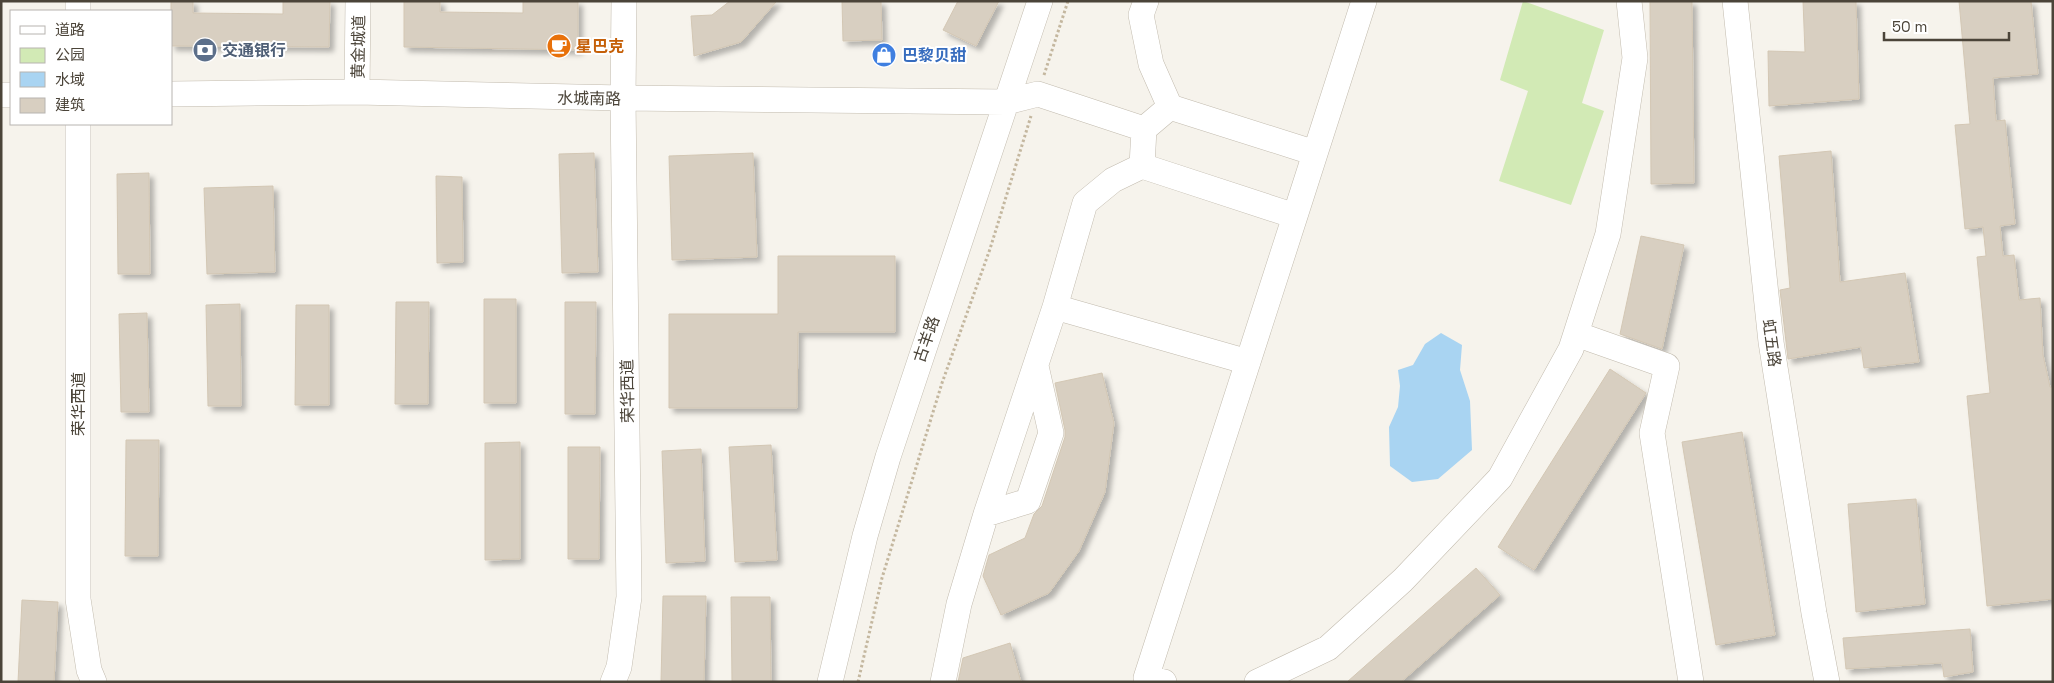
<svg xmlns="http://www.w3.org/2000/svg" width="2054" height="683" font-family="'Space Grotesk','Noto Sans SC',sans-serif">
	<defs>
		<filter id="shadow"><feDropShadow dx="4.5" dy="4.5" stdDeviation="2.5" flood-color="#0004"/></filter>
	</defs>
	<rect width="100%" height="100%" fill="#f6f3ec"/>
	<path fill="#d2eab5" d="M1523,1L1604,30L1582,103L1604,111L1571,205L1499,181L1528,91L1500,80Z"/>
	<path fill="#a9d4f2" d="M1441,333L1462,345L1460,370L1470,401L1472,450L1438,479L1412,482L1390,466L1389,427L1398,407L1400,386L1398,370L1413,365L1425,344Z"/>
	<path fill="#d8cfc1" stroke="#d3c7b4" filter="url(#shadow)" d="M171,1H193V13L283,14V1H330L329,47L171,46Z
		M404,1H440V12L523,13V1H578V50L404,47Z
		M730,1H777L741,42L694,56L691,16L712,15Z
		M842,1H881L882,40L843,41Z
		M958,1H999L976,46L943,30Z
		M1650,1H1692L1694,183L1651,184Z
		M1803,1H1856L1859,99L1769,106L1768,51L1805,52Z
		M1959,1H2031L2038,74L1993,78L1996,121L2005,120L2015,224L2000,226L2003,256L2014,255L2019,300L2040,298L2043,355L2050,387L2053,388V599L1987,606L1967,396L1990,393L1977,257L1986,256L1983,227L1965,229L1955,125L1970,124Z
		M1831,151L1840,282L1905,273L1919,362L1864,368L1861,347L1788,359L1780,290L1790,288L1779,156Z
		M594,153L598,272L562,273L559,154Z
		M753,153L757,257L672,260L669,156Z
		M149,173L150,274H118L117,174Z
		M436,176L462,177L463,262L437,263Z
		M273,186L275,272L207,274L204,188Z
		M1641,236L1684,245L1662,349L1620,334Z
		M778,256H895V332H798L797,408H669V314H778Z
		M484,299H516V403H484Z
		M396,302H429L428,404H395Z
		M565,302H596L595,414H565Z
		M240,304L241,406H208L206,305Z
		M296,305H329V405H295Z
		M147,313L149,412H121L119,314Z
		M1610,369L1646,393L1534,570L1498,547Z
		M1102,373L1114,423L1105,492L1079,551L1049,593L1001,615L983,576L989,555L1025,538L1034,514L1042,506L1065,437V430L1055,383Z
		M1742,432L1775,635L1716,645L1682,442Z
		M126,440H159L158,556H125Z
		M520,442V559L485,560V443Z
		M771,445L777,560L735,562L729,447Z
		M568,447H600L599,559H568Z
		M701,449L705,561L666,563L662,451Z
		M1916,499L1925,604L1856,612L1848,504Z
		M1476,568L1500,595L1401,682H1347Z
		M663,596H706L704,682H661Z
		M731,597H770L771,682H732Z
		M22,600L58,602L54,682H18Z
		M1970,629L1973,672L1944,677L1942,663L1846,669L1843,638Z
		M1010,643L1021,682H958L963,658Z"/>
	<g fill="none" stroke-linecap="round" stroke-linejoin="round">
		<defs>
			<path id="minor" d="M1146,1L1141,15L1151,64L1170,107
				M1735,1L1771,342L1814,613L1827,682
				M78,11V1
				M357,92L358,1
				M171,94L357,92L623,98L1006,102L1038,94L1144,129L1142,166L1295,216L1146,678L1164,682
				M1,95H11
				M78,124V599L89,670L94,682
				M1144,129L1170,107L1315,153
				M1295,216L1364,1
				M1055,307L1248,362
				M1576,334L1667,366L1652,433L1691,682
				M986,514L1028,501L1051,433L1036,366
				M613,682L619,667L629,597L623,98L624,1
				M830,682L865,536L888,457L1040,1
				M943,682L959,604L986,514L1055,307L1085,203L1113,180L1142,166
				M1257,682L1328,648L1403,580L1500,478L1571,349L1608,234L1635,58L1629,1"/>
		</defs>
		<use href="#minor" stroke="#c2bbae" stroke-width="26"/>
		<path stroke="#c4b79f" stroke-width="3" stroke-dasharray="2.5 2.5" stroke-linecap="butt" d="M1044,75L1068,1
			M858,682L882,578L942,383L990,249L1031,116"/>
		<use href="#minor" stroke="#fff" stroke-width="25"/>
	</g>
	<defs>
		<symbol id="cafe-disc" viewBox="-11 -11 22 22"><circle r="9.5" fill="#e8710a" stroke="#fff"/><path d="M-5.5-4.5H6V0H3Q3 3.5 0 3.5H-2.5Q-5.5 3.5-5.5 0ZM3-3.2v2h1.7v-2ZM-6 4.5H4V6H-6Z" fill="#fff"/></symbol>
		<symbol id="bank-disc" viewBox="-11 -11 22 22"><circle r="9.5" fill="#5c6f8a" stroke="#fff"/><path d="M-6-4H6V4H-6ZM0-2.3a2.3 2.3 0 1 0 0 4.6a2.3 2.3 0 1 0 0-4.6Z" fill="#fff"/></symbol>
		<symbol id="shop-disc" viewBox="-11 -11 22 22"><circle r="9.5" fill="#3f7fe0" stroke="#fff"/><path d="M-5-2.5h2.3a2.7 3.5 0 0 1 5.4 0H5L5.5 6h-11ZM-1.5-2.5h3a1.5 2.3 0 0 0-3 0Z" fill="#fff"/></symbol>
	</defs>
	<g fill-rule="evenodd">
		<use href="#cafe-disc" x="545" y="32" width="28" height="28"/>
		<use href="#bank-disc" x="191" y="36" width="28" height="28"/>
		<use href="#shop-disc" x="870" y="41" width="28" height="28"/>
	</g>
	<g text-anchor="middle" stroke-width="4" stroke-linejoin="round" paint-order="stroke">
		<g font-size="16" font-weight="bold" fill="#c56008" stroke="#fff" text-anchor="start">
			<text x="576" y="52">星巴克</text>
		</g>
		<g font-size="16" fill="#4b4439" stroke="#fff">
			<text transform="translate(358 47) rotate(-89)" y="6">黄金城道</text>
			<text transform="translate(589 98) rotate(1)" y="6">水城南路</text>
			<text transform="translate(926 339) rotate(-71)" y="6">古羊路</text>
			<text transform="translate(1772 343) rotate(82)" y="6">虹五路</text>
			<text transform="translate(627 391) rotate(-91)" y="6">荣华西道</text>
			<text transform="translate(78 404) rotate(-90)" y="6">荣华西道</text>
		</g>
		<g font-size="16" font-weight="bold" fill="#4e5e75" stroke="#fff" text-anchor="start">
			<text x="222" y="56">交通银行</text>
		</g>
		<g font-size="16" font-weight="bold" fill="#366cbe" stroke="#fff" text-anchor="start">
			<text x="902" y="61">巴黎贝甜</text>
		</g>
	</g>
	<rect width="2054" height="683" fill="none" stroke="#4b4439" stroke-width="5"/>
	<rect x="10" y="10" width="162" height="115" fill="#ffffff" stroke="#b7b4b0"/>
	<rect x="20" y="26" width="25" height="8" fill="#ffffff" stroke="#b7b4b0"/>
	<text x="55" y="35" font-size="15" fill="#4b4439">道路</text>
	<rect x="20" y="48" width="25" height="15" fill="#d2eab5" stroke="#b7b4b0"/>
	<text x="55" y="60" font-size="15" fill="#4b4439">公园</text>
	<rect x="20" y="72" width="25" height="15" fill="#a9d4f2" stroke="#b7b4b0"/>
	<text x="55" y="85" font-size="15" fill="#4b4439">水域</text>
	<rect x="20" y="98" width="25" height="15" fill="#d8cfc1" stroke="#b7b4b0"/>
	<text x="55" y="110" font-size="15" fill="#4b4439">建筑</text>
	<path d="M1884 32v8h125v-8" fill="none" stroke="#4b4439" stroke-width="2.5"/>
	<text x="1892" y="32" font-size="15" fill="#4b4439" stroke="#ffffff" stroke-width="4" paint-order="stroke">50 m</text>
</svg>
